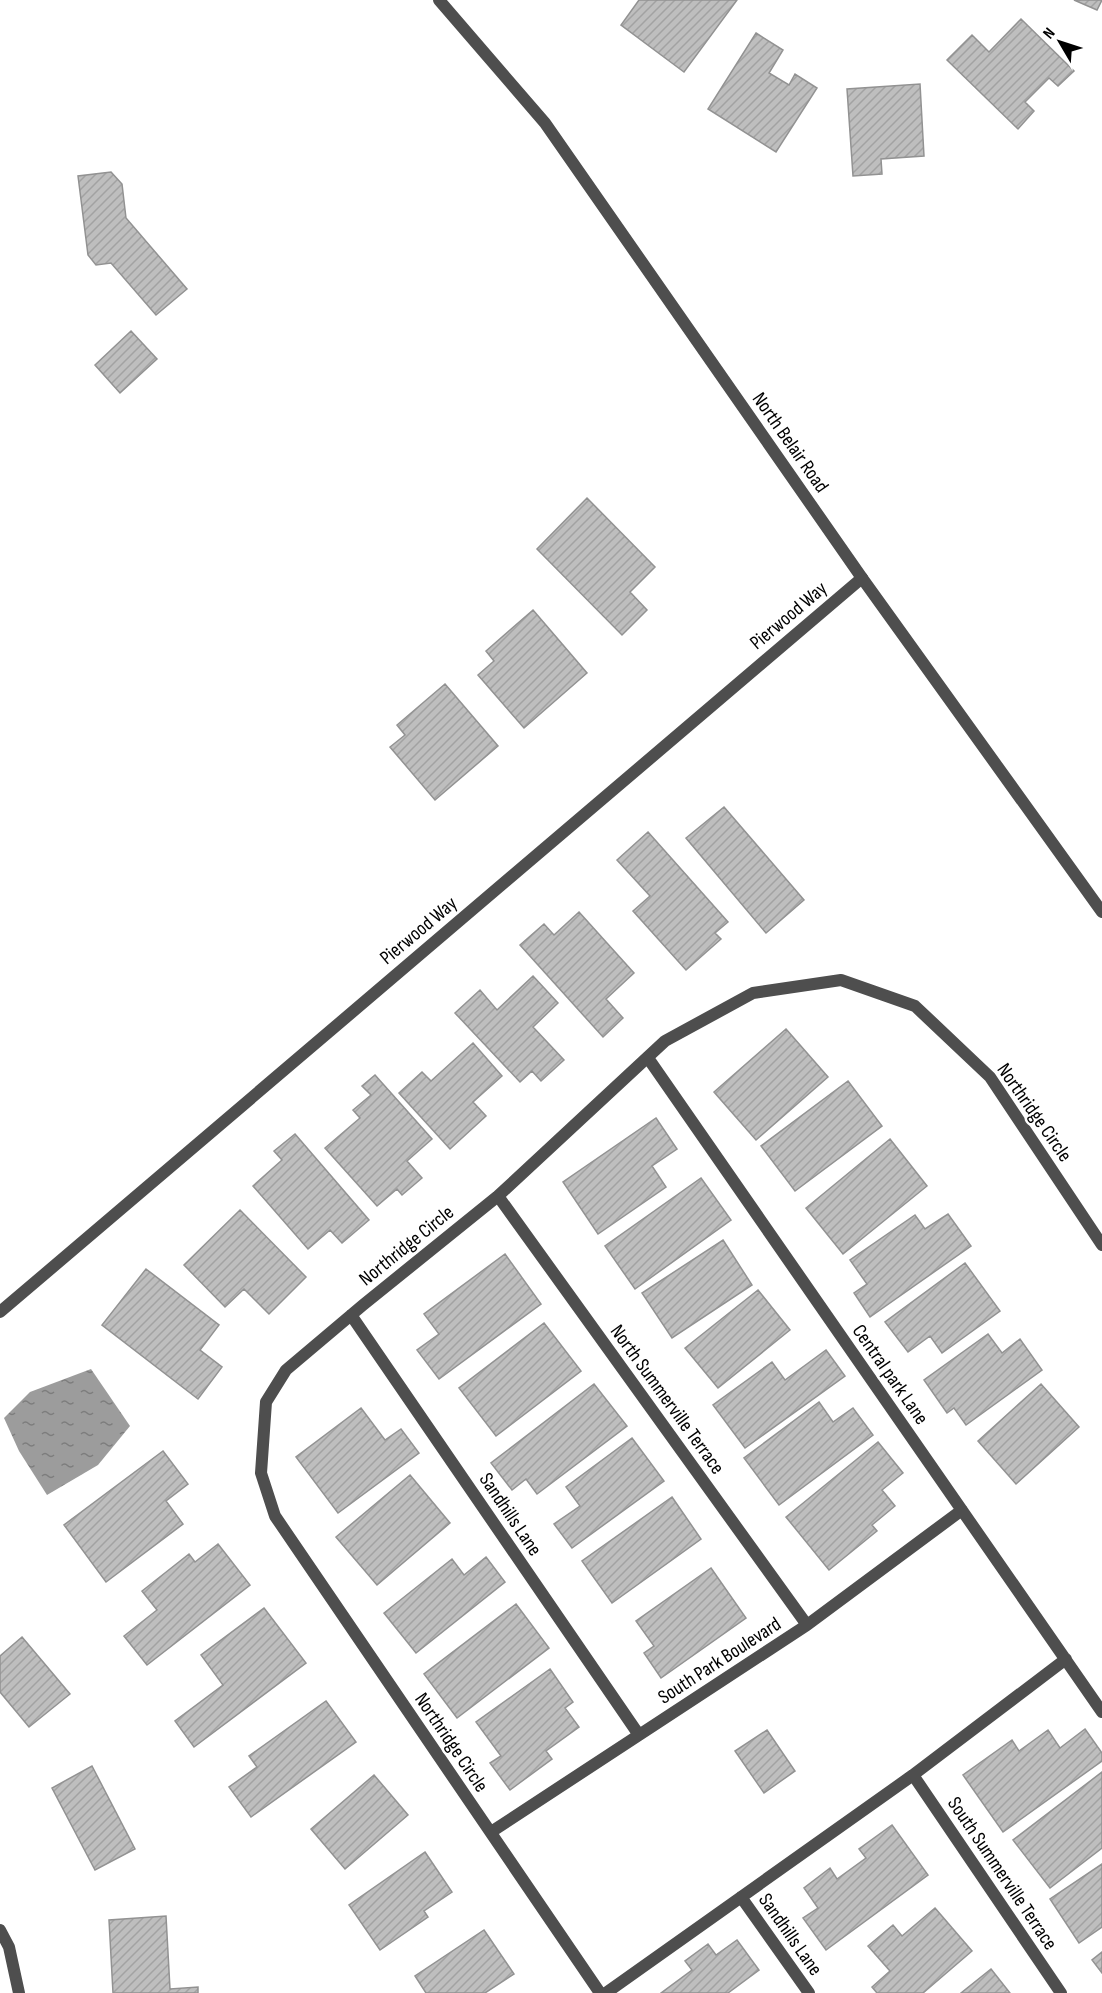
<svg xmlns="http://www.w3.org/2000/svg" width="1102" height="1993" font-family="'Sofia Sans Condensed',sans-serif">
	<defs>
		<pattern id="water-ripples" width="26" height="14" patternUnits="userSpaceOnUse" patternTransform="scale(1.5)"><rect width="26" height="14" fill="#9c9c9c"/><path d="M2 4q2-2 4 0t4 0M15 11q2-2 4 0t4 0" fill="none" stroke="#7d7d7d"/></pattern>
		<pattern id="building-hatch" width="6" height="6" patternUnits="userSpaceOnUse" patternTransform="scale(1.5)"><rect width="6" height="6" fill="#bebebe"/><path d="M-1 1l2-2M0 6l6-6M5 7l2-2" fill="none" stroke="#a2a2a2"/></pattern>
	</defs>
	<rect width="100%" height="100%" fill="#fff"/>
	<path fill="url(#water-ripples)" d="M91,1369L130,1426L98,1465L47,1495L19,1451L4,1418L30,1392Z"/>
	<path fill="url(#building-hatch)" stroke="#929292" stroke-width="1.5" d="M639,0H737L684,72L621,25Z
		M1074,0H1102L1097,10Z
		M1021,19L1074,71L1058,86L1049,78L1025,102L1034,111L1018,129L947,60L972,35L989,52Z
		M756,33L783,50L769,73L789,85L795,74L817,88L776,152L708,109Z
		M920,84L924,156L881,159L882,174L853,176L847,89Z
		M111,172L122,184L126,218L187,289L156,315L111,263L96,265L88,255L78,176Z
		M131,331L157,359L120,393L95,365Z
		M587,498L655,567L630,592L647,610L622,635L537,549Z
		M533,610L587,673L524,728L478,675L494,661L486,651Z
		M445,684L498,746L435,800L390,747L405,735L397,725Z
		M724,807L804,900L766,933L686,838Z
		M648,832L728,922L715,933L721,939L686,970L633,911L650,896L617,860Z
		M579,912L634,973L606,999L623,1018L603,1037L520,945L544,924L554,935Z
		M533,976L558,1003L533,1027L564,1060L541,1081L532,1071L520,1082L455,1013L480,990L497,1010Z
		M786,1029L828,1077L756,1140L714,1092Z
		M473,1043L502,1076L473,1102L486,1116L450,1149L399,1093L422,1072L431,1081Z
		M375,1075L432,1139L407,1161L422,1178L402,1195L397,1189L377,1206L325,1148L360,1118L353,1110L371,1095L362,1086Z
		M848,1081L882,1126L795,1191L761,1146Z
		M656,1118L677,1149L652,1166L666,1187L598,1234L563,1182Z
		M295,1134L369,1220L342,1243L330,1230L308,1249L253,1186L282,1160L274,1151Z
		M890,1139L927,1186L843,1254L806,1208Z
		M701,1178L731,1220L635,1289L605,1246Z
		M240,1210L306,1277L269,1314L244,1289L225,1307L184,1265Z
		M948,1214L971,1246L870,1317L854,1293L867,1284L850,1260L915,1215L925,1229Z
		M723,1240L752,1285L672,1338L642,1293Z
		M505,1254L541,1304L439,1379L417,1350L439,1334L424,1314Z
		M965,1263L1000,1311L942,1353L930,1336L908,1352L885,1322Z
		M146,1269L219,1325L200,1350L222,1367L198,1399L102,1325Z
		M758,1290L790,1330L718,1388L685,1348Z
		M544,1323L581,1371L496,1436L459,1388Z
		M988,1334L1002,1353L1020,1339L1042,1370L966,1425L954,1408L947,1413L924,1380Z
		M826,1350L845,1376L745,1448L713,1405L772,1362L785,1380Z
		M594,1384L627,1426L537,1494L526,1479L512,1490L491,1463Z
		M1041,1384L1079,1427L1016,1484L978,1441Z
		M819,1402L833,1422L853,1408L873,1435L779,1505L744,1458Z
		M361,1408L385,1440L401,1429L419,1453L338,1513L296,1457Z
		M632,1438L664,1481L572,1548L554,1524L580,1506L566,1487Z
		M878,1442L903,1473L882,1490L895,1506L872,1525L877,1531L829,1570L786,1517Z
		M163,1451L188,1484L166,1501L183,1524L106,1582L64,1525Z
		M410,1475L450,1523L377,1585L336,1537Z
		M672,1497L701,1539L612,1603L582,1561Z
		M218,1544L250,1585L147,1665L124,1636L157,1610L142,1591L189,1554L195,1562Z
		M486,1557L505,1582L416,1653L384,1613L452,1559L464,1575Z
		M711,1568L746,1618L661,1678L644,1653L654,1646L636,1621Z
		M516,1604L549,1648L457,1718L424,1674Z
		M264,1608L306,1663L194,1747L175,1721L223,1685L201,1655Z
		M22,1637L70,1694L29,1727L0,1692V1656Z
		M550,1669L573,1702L565,1708L579,1727L546,1751L552,1759L510,1790L490,1763L501,1756L476,1722Z
		M326,1701L356,1742L251,1817L229,1787L257,1767L249,1756Z
		M1085,1729L1102,1753V1761L1003,1832L963,1775L1012,1740L1019,1751L1048,1730L1060,1748Z
		M767,1730L795,1771L764,1793L735,1751Z
		M92,1766L135,1849L95,1870L52,1788Z
		M1102,1772V1848L1050,1888L1013,1840Z
		M374,1775L408,1815L345,1869L311,1829Z
		M892,1825L928,1875L826,1950L803,1918L818,1908L804,1888L830,1868L837,1879L866,1858L859,1849Z
		M425,1852L452,1892L424,1911L428,1917L380,1950L349,1905Z
		M1102,1864V1927L1079,1943L1050,1899Z
		M935,1908L972,1951L923,1993H877L872,1987L890,1971L868,1946L893,1925L902,1936Z
		M166,1916L170,1989L198,1987V1993H113L109,1920Z
		M484,1930L514,1974L485,1993H426L415,1976Z
		M737,1940L759,1970L728,1993H661L692,1970L685,1961L708,1944L716,1955Z
		M1102,1952V1973L1092,1960Z
		M991,1969L1010,1993H961Z"/>
	<g fill="none" stroke-linecap="round" stroke-linejoin="round">
		<path stroke="#4e4e4e" stroke-width="12" d="M648,1058L1102,1712
			M498,1196L807,1625
			M0,1312L862,578
			M351,1315L639,1735
			M913,1775L1061,1993
			M491,1832L807,1625L962,1510
			M741,1897L809,1993
			M0,1930L9,1947L19,1993
			M600,1993L275,1516L261,1473L266,1402L286,1370L363,1305L498,1196L665,1041L753,993L841,980L915,1006L990,1077L1102,1245
			M606,1993L913,1775L1066,1659"/>
		<path stroke="#4e4e4e" stroke-width="12" d="M439,0L545,123L862,578L1102,912"/>
	</g>
	<g text-anchor="middle" stroke-width="5" stroke-linejoin="round" paint-order="stroke">
		<g font-size="20" fill="#000" stroke="#fff">
			<text transform="translate(791 442) rotate(55)" y="7">North Belair Road</text>
			<text transform="translate(788 615) rotate(-40)" y="7">Pierwood Way</text>
			<text transform="translate(418 930) rotate(-40)" y="7">Pierwood Way</text>
			<text transform="translate(1035 1112) rotate(55)" y="7">Northridge Circle</text>
			<text transform="translate(406 1245) rotate(-39)" y="7">Northridge Circle</text>
			<text transform="translate(891 1374) rotate(55)" y="7">Central park Lane</text>
			<text transform="translate(668 1399) rotate(54)" y="7">North Summerville Terrace</text>
			<text transform="translate(511 1514) rotate(56)" y="7">Sandhills Lane</text>
			<text transform="translate(719 1660) rotate(-33)" y="7">South Park Boulevard</text>
			<text transform="translate(452 1742) rotate(56)" y="7">Northridge Circle</text>
			<text transform="translate(1003 1873) rotate(56)" y="7">South Summerville Terrace</text>
			<text transform="translate(791 1934) rotate(55)" y="7">Sandhills Lane</text>
		</g>
	</g>
	<g transform="translate(1060 42) rotate(309)" stroke="#ffffff" stroke-width="4.5" paint-order="stroke">
	<path d="M0-4.5L10 22L0 15L-10 22Z" fill="#000000"/>
	<text y="-9" font-size="16" font-weight="bold" text-anchor="middle" fill="#000000">N</text>
	</g>
</svg>
